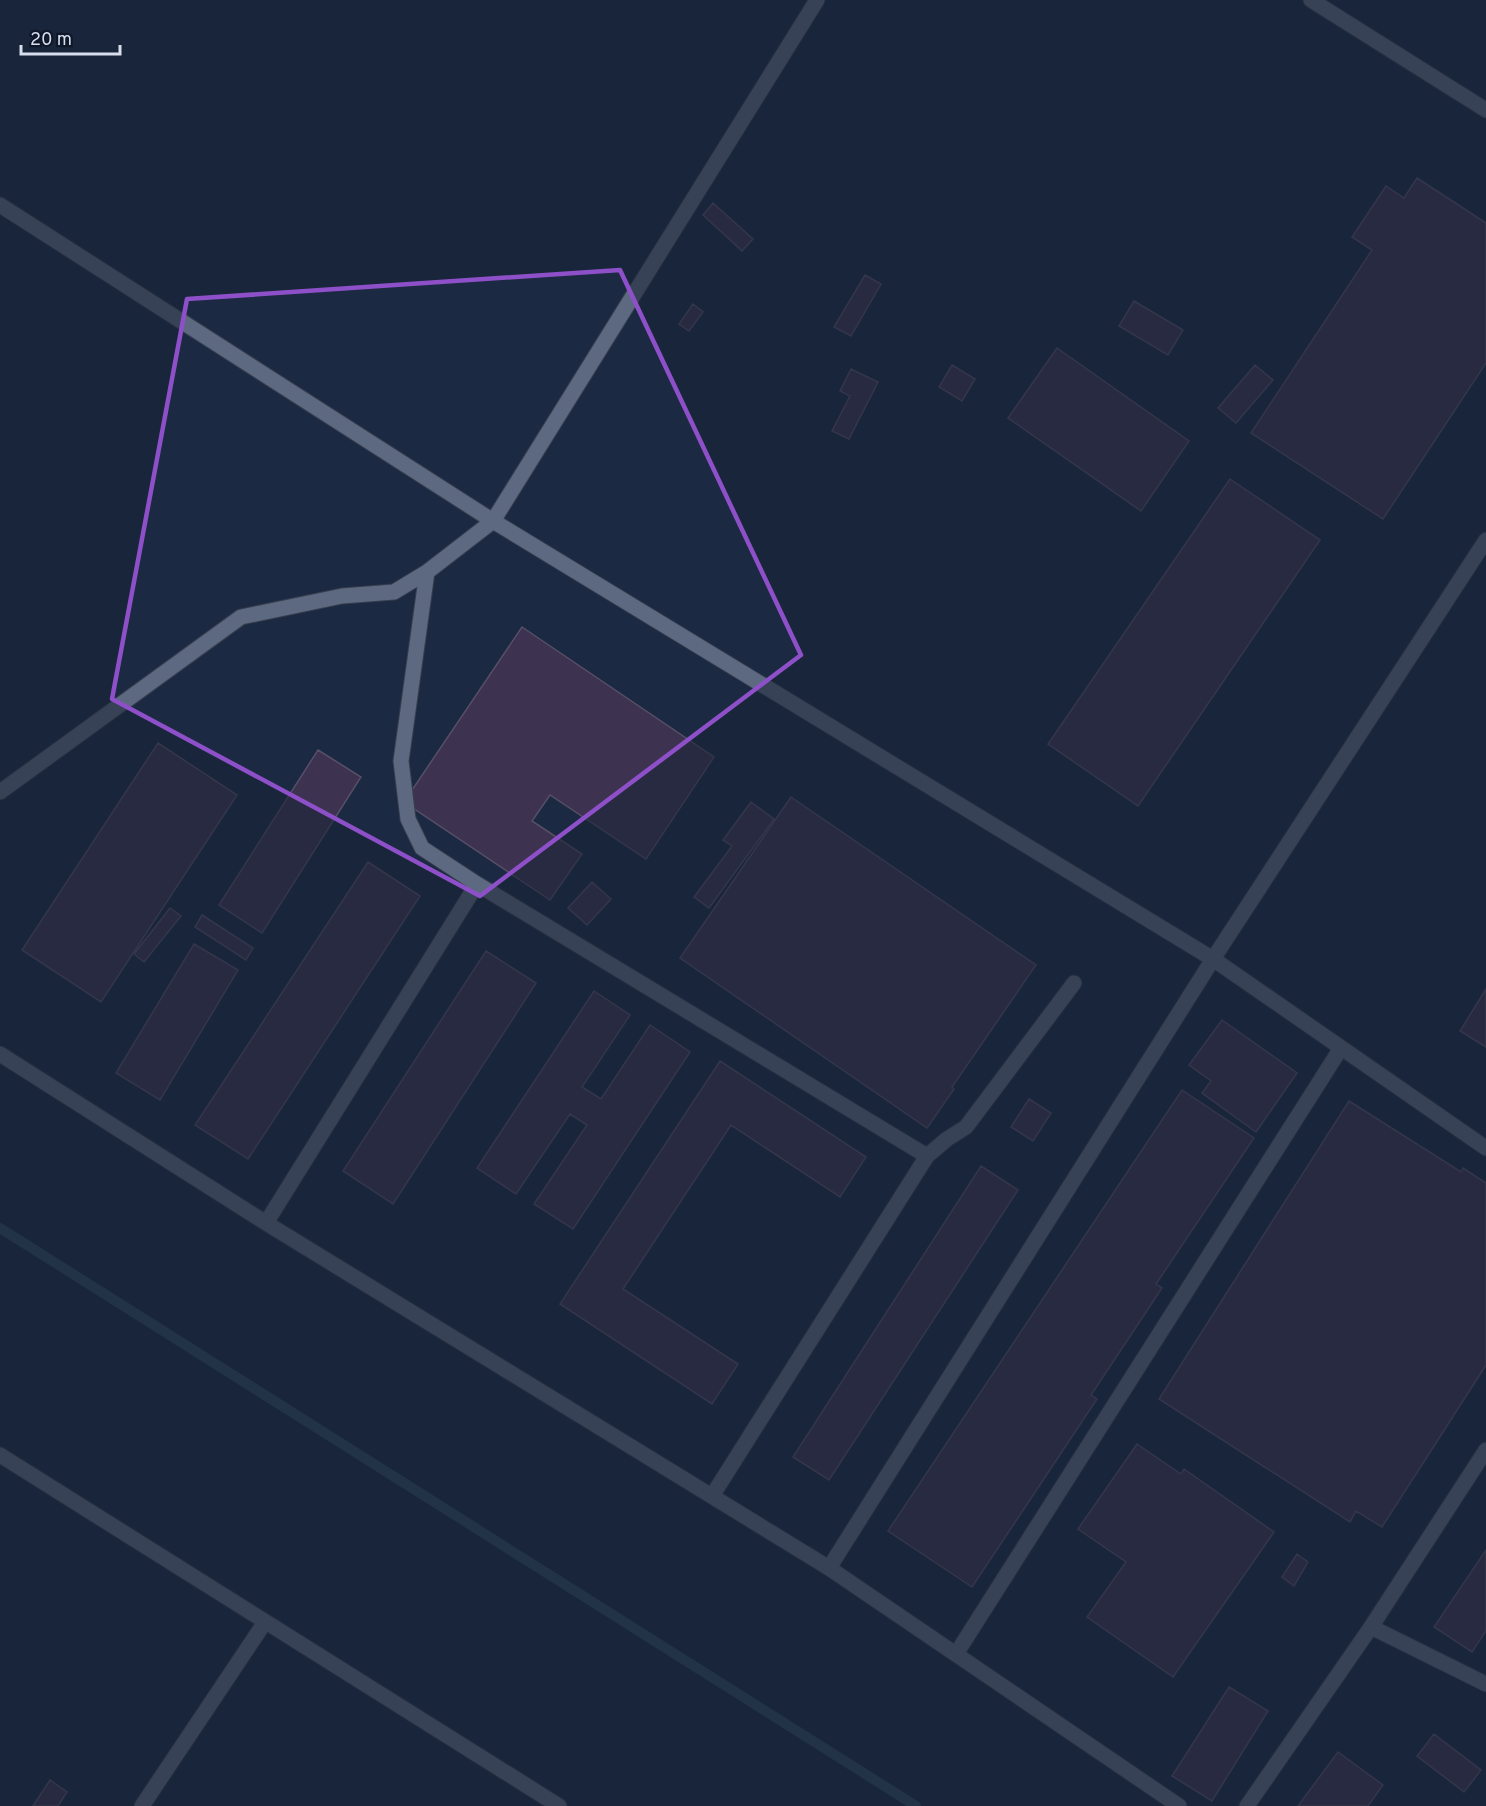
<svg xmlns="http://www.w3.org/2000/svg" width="1486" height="1806" font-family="Overpass,sans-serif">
	<rect width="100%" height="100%" fill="#182235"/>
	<path fill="#1c2942" d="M0,0H1486V1806H0Z"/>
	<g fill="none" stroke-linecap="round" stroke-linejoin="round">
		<path stroke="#304761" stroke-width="10" d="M0,1228L916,1806"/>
	</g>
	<path fill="#3d3351" stroke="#564f67" stroke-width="1.5" d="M1417,178L1486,223V363L1383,519L1251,433L1372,250L1352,237L1386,186L1404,198Z
		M713,203L753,239L742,251L703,215Z
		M865,275L881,284L851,336L834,327Z
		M1134,301L1183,330L1168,355L1119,326Z
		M693,304L703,312L689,331L679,324Z
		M1057,348L1189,441L1141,511L1008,418Z
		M952,365L975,379L962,401L939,387Z
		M1255,365L1273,380L1236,423L1218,408Z
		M851,369L878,382L849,439L832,431L850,396L840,391Z
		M1230,479L1320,540L1138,806L1048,744Z
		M522,627L714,757L646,859L550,795L532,821L582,854L550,900L404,802Z
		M158,743L237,795L101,1002L22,950Z
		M318,750L361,777L262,933L219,905Z
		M791,797L1036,965L952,1087L954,1089L927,1128L680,958Z
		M751,802L774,819L709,908L694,897L732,846L723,840Z
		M368,862L420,896L248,1159L195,1125Z
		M592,882L611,899L587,925L568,908Z
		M170,908L181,916L144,962L134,954Z
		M202,915L253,948L246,960L195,927Z
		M194,944L238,970L160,1100L116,1073Z
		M486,951L536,983L393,1204L343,1171Z
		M1486,989V1047L1460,1031Z
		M594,991L630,1015L582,1087L601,1099L650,1025L690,1052L573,1229L534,1204L587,1125L570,1114L516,1194L477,1168Z
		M1222,1020L1297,1073L1256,1132L1202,1093L1211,1081L1189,1065Z
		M720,1061L866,1157L840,1197L731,1125L623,1289L738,1364L712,1404L560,1304Z
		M1182,1090L1254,1138L1156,1284L1162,1288L1091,1395L1097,1399L972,1587L888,1531Z
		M1029,1099L1051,1113L1033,1141L1011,1127Z
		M1349,1101L1461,1172L1463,1168L1486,1183V1365L1382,1527L1356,1511L1350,1522L1159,1399Z
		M981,1166L1018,1190L829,1480L793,1457Z
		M1137,1444L1181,1474L1184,1469L1274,1532L1173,1677L1087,1617L1126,1562L1078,1529Z
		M1486,1550V1631L1472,1652L1434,1627Z
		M1297,1554L1308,1562L1294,1586L1282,1577Z
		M1229,1687L1268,1711L1212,1801L1172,1776Z
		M1434,1734L1481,1770L1464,1792L1417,1756Z
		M1338,1752L1383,1785L1368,1806H1298Z
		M50,1780L67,1792L58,1806H33Z"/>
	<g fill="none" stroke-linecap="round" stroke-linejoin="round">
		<defs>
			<path id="service" d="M1311,0L1486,110
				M0,205L493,521L1213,959L1486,1148
				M427,572L401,761L408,819L422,848L477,884L927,1156
				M0,792L241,617L342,596L394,592L427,572L493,521L817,0
				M0,1054L266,1223L829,1568L1179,1806
				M266,1223L477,884
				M712,1496L927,1156L947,1139L966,1127L1074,983
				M829,1568L1213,959L1486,540
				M1371,1627L1486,1684
				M956,1654L1341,1048
				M142,1806L265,1622
				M1247,1806L1371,1627L1486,1450"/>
			<path id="minor" d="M0,1455L559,1806"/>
		</defs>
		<use href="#service" stroke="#373e4e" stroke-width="17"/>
		<use href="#minor" stroke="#373e4e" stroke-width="17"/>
		<use href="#service" stroke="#5d6981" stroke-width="15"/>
		<use href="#minor" stroke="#5d6981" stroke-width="15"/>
	</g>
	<path d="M0 0H1486V1806H0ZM620,270L801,655L480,896L112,699L187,299Z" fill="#182235" fill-opacity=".55" fill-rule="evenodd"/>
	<path fill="none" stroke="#8e50c8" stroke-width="4.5" stroke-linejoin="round" d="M620,270L801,655L480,896L112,699L187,299Z"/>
	<path d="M21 45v9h99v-9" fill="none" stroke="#d8dfec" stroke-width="3"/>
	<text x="30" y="45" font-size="18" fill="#d8dfec" stroke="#0f182b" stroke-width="4.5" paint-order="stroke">20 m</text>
</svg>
